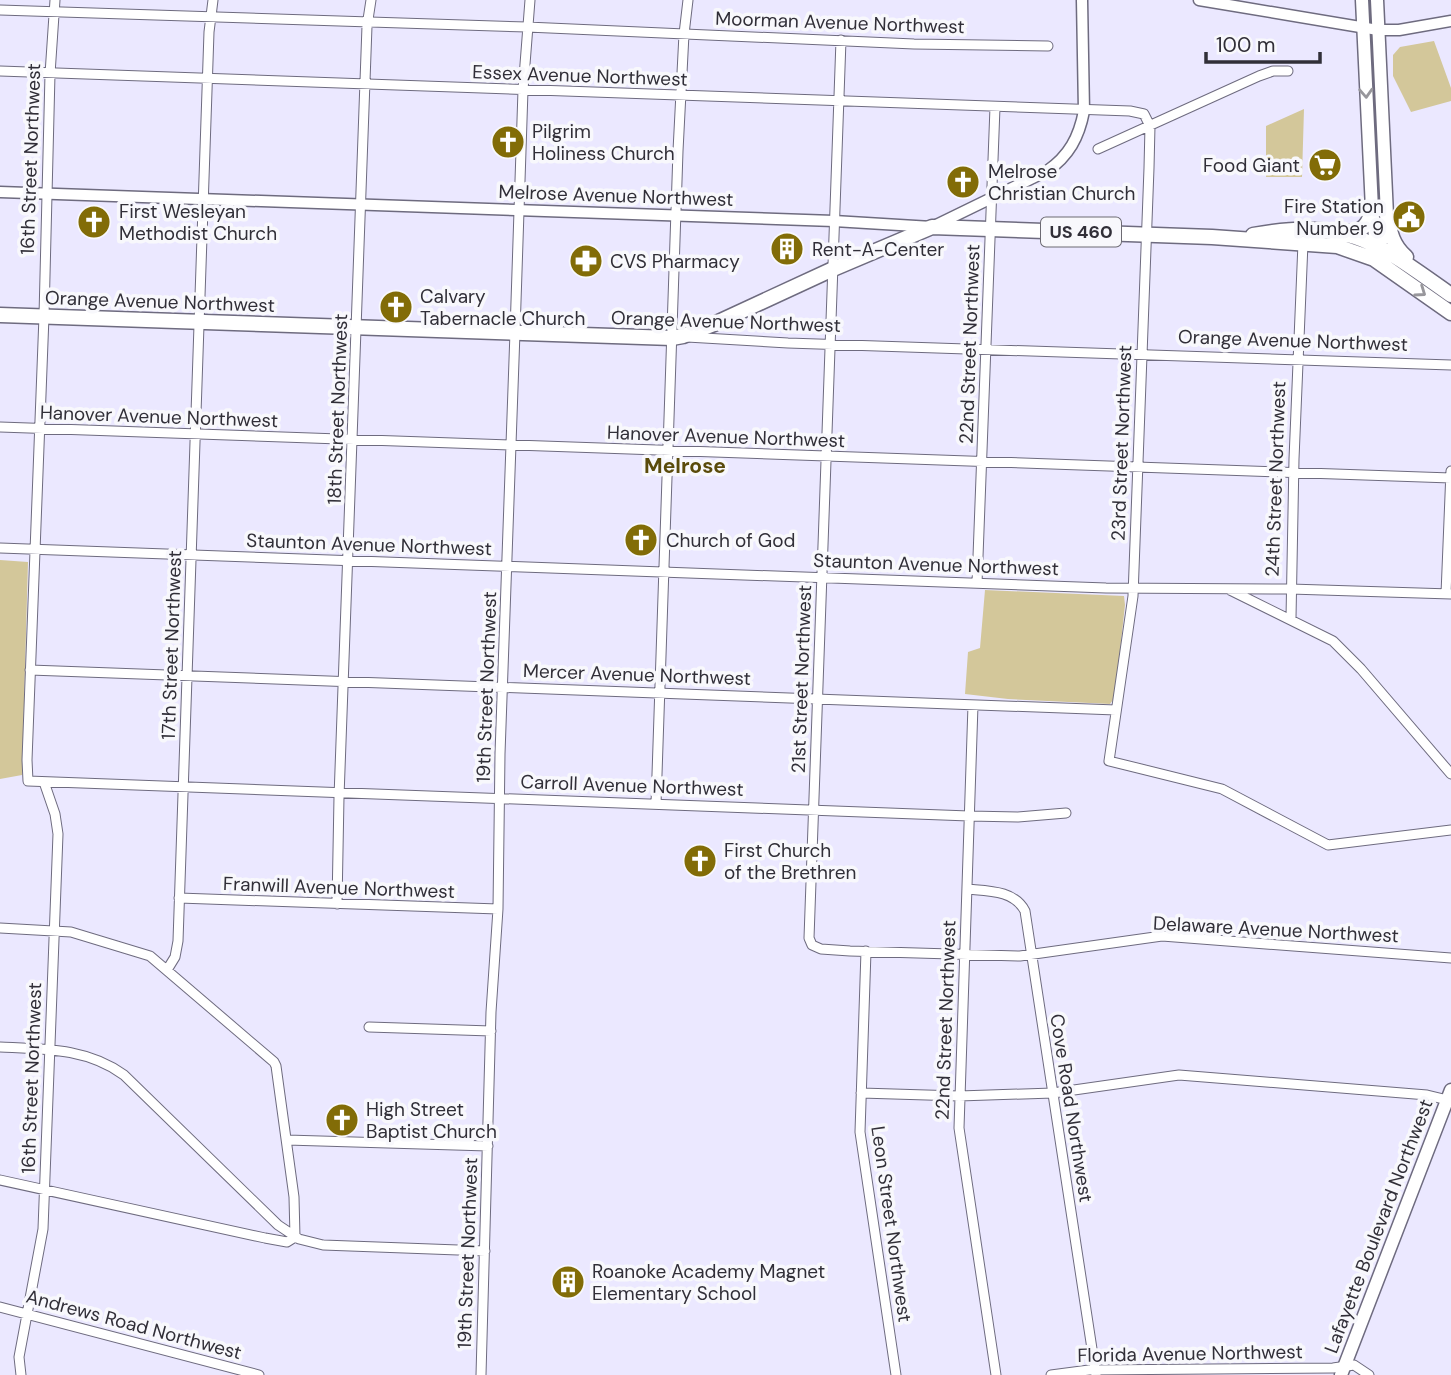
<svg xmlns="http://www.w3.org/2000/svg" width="1451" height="1375" font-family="'DM Sans',sans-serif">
	<rect width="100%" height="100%" fill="#ebe8ff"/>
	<path fill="#d3c79a" d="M1434,41L1451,88V101L1411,112L1393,76V55L1400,47Z
		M1304,109L1302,177H1266V126Z
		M0,560L28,562L22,775L0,779Z
		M985,590L1124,596L1125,605L1115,697L1110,704L1008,699L965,694L968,652L980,648Z"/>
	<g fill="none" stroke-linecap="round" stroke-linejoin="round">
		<defs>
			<path id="minor" d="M55,0L50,74L44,316L27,760L28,781L969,816L1018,817L1066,813
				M0,10L527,27L914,44L1048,46
				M841,40L809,938L812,945L821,949L850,951L1020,956L1162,936L1451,958
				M0,71L1130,111L1144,114L1150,126L1149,168L1133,596L1109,761L1222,789L1328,845L1451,830
				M1098,149L1259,76L1273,71H1288
				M687,337L788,343L1451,365
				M0,427L1451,478
				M0,548L1106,588L1290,589L1451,594
				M977,583L995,107
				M1230,590L1333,641L1361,669L1451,774
				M1446,594L1451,471
				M1291,618L1294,459L1303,243
				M30,670L1116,710
				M973,705L959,1128L996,1375
				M656,804L678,151L684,34L688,0
				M967,889C988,891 1014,890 1025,911L1096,1375
				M179,898L498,909
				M337,904L339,797L367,26L371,0
				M0,928L71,932L150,956L274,1062L276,1066L294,1197L295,1237
				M866,951L860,1132L896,1375
				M167,970L175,957L178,941L209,32L213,0
				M369,1027L491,1031
				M0,1047C44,1049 87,1048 124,1075L278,1225L299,1239L323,1245L485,1251
				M861,1093L959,1096L1053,1093L1179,1075L1427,1095L1451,1101
				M287,1140L488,1146
				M0,1180L265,1238L287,1242L295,1237
				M0,1307L259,1375
				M21,1375L19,1357L43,1229L58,834L55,814L44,782
				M481,1375L491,1012L498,909L500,754L515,332L523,90L530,0
				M1051,1375L1089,1370L1333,1368L1354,1365L1369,1375"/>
			<path id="tertiary" d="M1199,0L1378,30H1399L1451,21
				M0,192L834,221L932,227L1047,171C1069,156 1079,137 1084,111L1082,0"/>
			<path id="secondary" d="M1362,0L1372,209L1376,245L1385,237L1387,215L1377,0
				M1341,1375L1451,1090"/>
			<path id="primary" d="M1387,215C1390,232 1392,245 1406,257
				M1346,232C1363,232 1369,225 1372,209
				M1253,235C1349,218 1376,242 1451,295
				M0,315L672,338L683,336L714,324L833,269L932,227L1212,237L1337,246L1374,259L1451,313"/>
		</defs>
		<use href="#minor" stroke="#6e6b7f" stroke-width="11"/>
		<use href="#tertiary" stroke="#6e6b7f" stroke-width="13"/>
		<use href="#secondary" stroke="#6e6b7f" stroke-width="15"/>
		<use href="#primary" stroke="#6e6b7f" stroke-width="17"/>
		<use href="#minor" stroke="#fff" stroke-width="9"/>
		<use href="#tertiary" stroke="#fff" stroke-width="10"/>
		<use href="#secondary" stroke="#fff" stroke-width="12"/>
		<use href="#primary" stroke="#fff" stroke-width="14"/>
	</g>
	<defs><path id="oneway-chevron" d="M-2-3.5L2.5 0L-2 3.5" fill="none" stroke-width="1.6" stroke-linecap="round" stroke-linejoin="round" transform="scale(1.75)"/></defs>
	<g stroke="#98979c">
		<use href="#oneway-chevron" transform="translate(1366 93) rotate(87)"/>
		<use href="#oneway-chevron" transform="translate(1421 292) rotate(35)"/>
	</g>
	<defs>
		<symbol id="church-disc" viewBox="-11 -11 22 22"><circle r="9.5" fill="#826c07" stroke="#f8f8fc"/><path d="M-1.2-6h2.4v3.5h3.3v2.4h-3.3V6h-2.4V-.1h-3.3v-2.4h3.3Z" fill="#fff"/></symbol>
		<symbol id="supermarket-disc" viewBox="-11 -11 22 22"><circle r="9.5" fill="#826c07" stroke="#f8f8fc"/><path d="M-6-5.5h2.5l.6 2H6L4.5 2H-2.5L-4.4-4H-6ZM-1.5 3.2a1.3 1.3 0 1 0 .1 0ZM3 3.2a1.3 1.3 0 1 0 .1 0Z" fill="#fff"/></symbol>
		<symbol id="civic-disc" viewBox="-11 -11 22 22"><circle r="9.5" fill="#826c07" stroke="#f8f8fc"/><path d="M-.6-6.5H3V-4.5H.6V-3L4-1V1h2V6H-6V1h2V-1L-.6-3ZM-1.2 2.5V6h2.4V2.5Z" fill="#fff"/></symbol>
		<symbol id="building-disc" viewBox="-11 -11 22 22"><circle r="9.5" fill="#826c07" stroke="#f8f8fc"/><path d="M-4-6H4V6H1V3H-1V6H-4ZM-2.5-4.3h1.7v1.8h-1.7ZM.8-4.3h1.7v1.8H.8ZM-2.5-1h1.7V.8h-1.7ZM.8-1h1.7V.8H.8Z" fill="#fff"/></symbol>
		<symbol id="pharmacy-disc" viewBox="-11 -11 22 22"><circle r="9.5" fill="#826c07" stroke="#f8f8fc"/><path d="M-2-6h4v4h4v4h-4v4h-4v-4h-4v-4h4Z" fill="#fff"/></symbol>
	</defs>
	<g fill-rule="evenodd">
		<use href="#church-disc" x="489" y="123" width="38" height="38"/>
		<use href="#supermarket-disc" x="1306" y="146" width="38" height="38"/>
		<use href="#church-disc" x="944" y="163" width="38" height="38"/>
		<use href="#civic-disc" x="1390" y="198" width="38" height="38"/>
		<use href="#church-disc" x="75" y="203" width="38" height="38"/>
		<use href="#building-disc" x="768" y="230" width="38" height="38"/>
		<use href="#pharmacy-disc" x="567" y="242" width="38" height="38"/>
		<use href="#church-disc" x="377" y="288" width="38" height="38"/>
		<use href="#church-disc" x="622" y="521" width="38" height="38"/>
		<use href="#church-disc" x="681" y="842" width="38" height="38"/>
		<use href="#church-disc" x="323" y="1101" width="38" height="38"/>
		<use href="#building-disc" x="549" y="1263" width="38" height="38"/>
	</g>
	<g text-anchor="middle" stroke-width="7" stroke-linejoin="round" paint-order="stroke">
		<rect fill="#f8f8fc" stroke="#6d6b73" stroke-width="2" x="1041" y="217.5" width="80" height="29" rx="5"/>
		<g font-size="18" font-weight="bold" fill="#312f38">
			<text x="1081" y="238">US 460</text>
		</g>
		<g font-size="19" fill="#312f38" stroke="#f8f8fc">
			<text transform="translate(840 22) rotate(2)" y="7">Moorman Avenue Northwest</text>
			<text transform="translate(580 75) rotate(2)" y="7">Essex Avenue Northwest</text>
			<text transform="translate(30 159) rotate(-88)" y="7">16th Street Northwest</text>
			<text transform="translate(616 195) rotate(2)" y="7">Melrose Avenue Northwest</text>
			<text transform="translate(160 301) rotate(2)" y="7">Orange Avenue Northwest</text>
			<text transform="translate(726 321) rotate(2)" y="7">Orange Avenue Northwest</text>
			<text transform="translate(1293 340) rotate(2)" y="7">Orange Avenue Northwest</text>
			<text transform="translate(969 344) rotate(-88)" y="7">22nd Street Northwest</text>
			<text transform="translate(337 409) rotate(-88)" y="7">18th Street Northwest</text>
			<text transform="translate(159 416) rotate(2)" y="7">Hanover Avenue Northwest</text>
			<text transform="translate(726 436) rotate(2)" y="7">Hanover Avenue Northwest</text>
			<text transform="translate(1121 443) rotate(-88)" y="7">23rd Street Northwest</text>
			<text transform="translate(1275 479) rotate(-88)" y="7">24th Street Northwest</text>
			<text transform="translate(369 544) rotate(2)" y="7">Staunton Avenue Northwest</text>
			<text transform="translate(936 564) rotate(2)" y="7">Staunton Avenue Northwest</text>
			<text transform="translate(171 645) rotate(-88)" y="7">17th Street Northwest</text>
			<text transform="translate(637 674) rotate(2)" y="7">Mercer Avenue Northwest</text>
			<text transform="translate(801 679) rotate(-88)" y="7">21st Street Northwest</text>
			<text transform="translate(486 687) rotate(-88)" y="7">19th Street Northwest</text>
			<text transform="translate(632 785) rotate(2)" y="7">Carroll Avenue Northwest</text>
			<text transform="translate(339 887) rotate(2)" y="7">Franwill Avenue Northwest</text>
			<text transform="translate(1276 929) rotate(3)" y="7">Delaware Avenue Northwest</text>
			<text transform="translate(945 1020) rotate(-88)" y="7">22nd Street Northwest</text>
			<text transform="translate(31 1078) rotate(-88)" y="7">16th Street Northwest</text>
			<text transform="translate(1072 1108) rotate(81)" y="7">Cove Road Northwest</text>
			<text transform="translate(892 1224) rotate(82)" y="7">Leon Street Northwest</text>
			<text transform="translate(1378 1226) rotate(-69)" y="7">Lafayette Boulevard Northwest</text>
			<text transform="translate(467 1253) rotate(-88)" y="7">19th Street Northwest</text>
			<text transform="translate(134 1324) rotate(15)" y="7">Andrews Road Northwest</text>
			<text transform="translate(1190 1353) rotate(-1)" y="7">Florida Avenue Northwest</text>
		</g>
		<g font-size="19" fill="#312f38" stroke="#f8f8fc" text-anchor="start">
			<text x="532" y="138">Pilgrim<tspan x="532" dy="22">Holiness Church</tspan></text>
			<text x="1300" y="172" text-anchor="end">Food Giant</text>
			<text x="988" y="178">Melrose<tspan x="988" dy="22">Christian Church</tspan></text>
			<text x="1384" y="213" text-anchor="end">Fire Station<tspan x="1384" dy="22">Number 9</tspan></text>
			<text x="119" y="218">First Wesleyan<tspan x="119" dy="22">Methodist Church</tspan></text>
			<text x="812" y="256">Rent-A-Center</text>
			<text x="610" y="268">CVS Pharmacy</text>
			<text x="420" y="303">Calvary<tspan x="420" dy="22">Tabernacle Church</tspan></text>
			<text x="666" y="547">Church of God</text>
			<text x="724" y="857">First Church<tspan x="724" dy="22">of the Brethren</tspan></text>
			<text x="366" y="1116">High Street<tspan x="366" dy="22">Baptist Church</tspan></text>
			<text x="592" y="1278">Roanoke Academy Magnet<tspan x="592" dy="22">Elementary School</tspan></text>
		</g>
		<g font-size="21" font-weight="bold" fill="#5a4b0b" stroke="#f8f8fc">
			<text x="685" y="473">Melrose</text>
		</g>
	</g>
	<path d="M1206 52v10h114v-10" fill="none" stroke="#312f38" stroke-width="3.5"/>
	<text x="1216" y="52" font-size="21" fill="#312f38" stroke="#f8f8fc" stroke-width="5" paint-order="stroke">100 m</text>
</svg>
